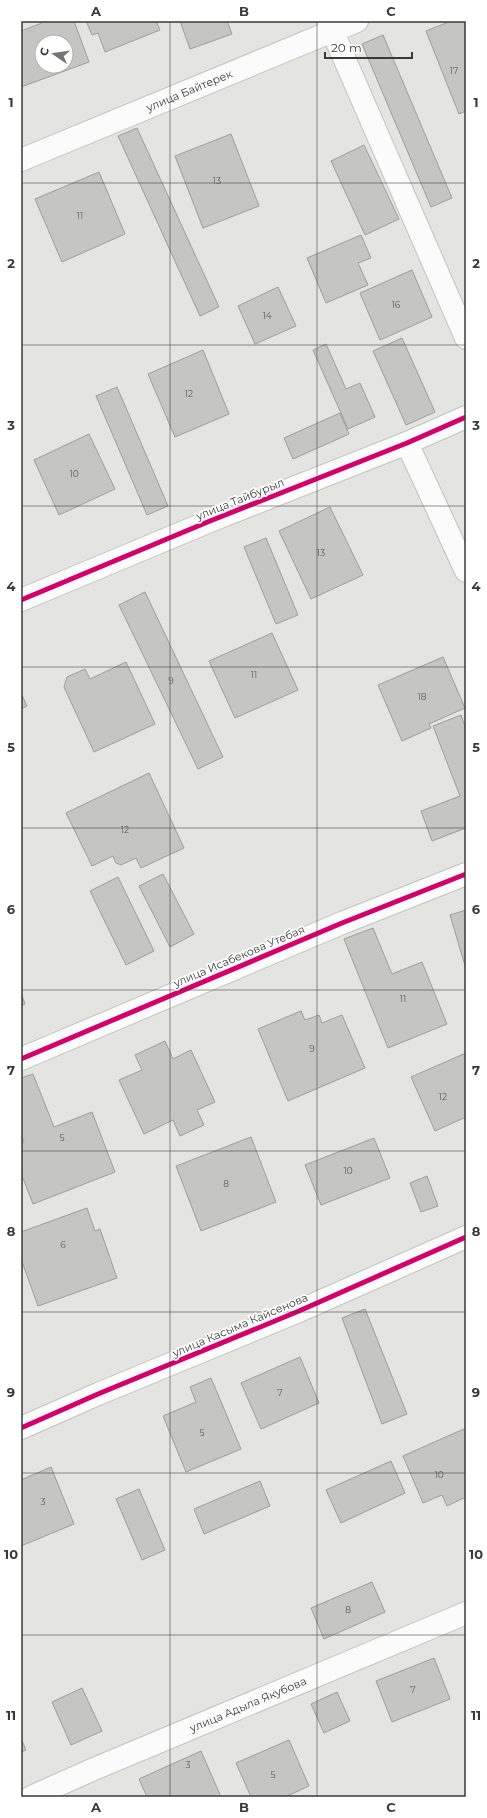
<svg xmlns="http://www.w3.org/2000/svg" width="487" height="1818" font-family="Montserrat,sans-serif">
	<rect width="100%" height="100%" fill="#e4e5e3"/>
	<path fill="#c5c6c4" stroke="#9c9d9c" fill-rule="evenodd" d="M42,21H74L89,62L21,87V31L42,23ZM42,42H66V66H42Z
		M86,21H156L160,30L105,52L98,33L92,35Z
		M180,21H227L232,34L190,49Z
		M451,21H466V111L459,114L426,31Z
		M383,35L452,198L431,207L362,44Z
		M137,128L219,307L200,316L118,136Z
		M231,134L259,206L203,228L175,156Z
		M364,145L399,219L365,235L331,161Z
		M99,172L125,234L62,262L35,199Z
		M361,235L371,258L358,263L368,285L326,303L307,258Z
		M412,270L432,317L380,340L360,293Z
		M278,287L296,326L255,344L238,306Z
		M402,338L435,412L406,425L373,351Z
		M326,344L346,389L360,383L375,417L348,429L313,350Z
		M203,350L229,414L175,437L148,374Z
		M117,387L168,506L147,515L96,396Z
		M340,413L349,434L293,459L284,438Z
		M89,434L115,489L59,515L34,460Z
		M330,507L363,575L311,599L279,531Z
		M266,538L298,615L276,624L244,547Z
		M145,592L223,757L198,769L119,605Z
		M272,633L298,690L235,718L209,661Z
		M443,657L465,708L429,724L431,728L402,741L378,685Z
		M126,662L155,724L94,752L64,687L67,677L85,669L90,679Z
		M21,693L27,706L21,709Z
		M461,715L466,729V828L432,841L421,811L460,796L433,726Z
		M149,773L184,848L141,868L136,858L121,865L116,863L113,856L92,866L66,813Z
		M163,874L194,934L170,947L139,886Z
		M118,877L154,951L126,965L90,891Z
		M466,910V969L450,915Z
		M373,928L392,974L422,962L447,1024L388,1048L344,939Z
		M21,993L25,1004L21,1006Z
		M301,1011L305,1020L319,1015L322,1023L342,1015L365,1068L288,1101L258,1029Z
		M165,1041L173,1059L191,1050L215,1102L197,1110L204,1125L180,1136L173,1120L144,1134L119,1080L142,1070L135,1055Z
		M466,1053V1117L435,1131L411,1077Z
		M33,1074L54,1127L92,1112L115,1172L33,1204L21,1173V1144L24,1142L21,1134V1078Z
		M251,1137L276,1202L201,1231L176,1166Z
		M374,1138L390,1178L321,1205L305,1165Z
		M427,1176L438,1206L421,1212L410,1183Z
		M87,1208L95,1231L100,1229L117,1278L38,1306L21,1259V1232Z
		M365,1309L407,1414L382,1424L342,1318Z
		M300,1357L319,1403L261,1429L241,1383Z
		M211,1378L241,1449L186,1472L163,1416L196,1402L190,1387Z
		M466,1428V1497L447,1506L442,1495L423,1503L403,1456Z
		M391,1461L405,1493L341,1523L326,1490Z
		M51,1467L74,1524L21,1546V1480Z
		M260,1481L270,1506L204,1534L194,1509Z
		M139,1489L165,1550L142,1560L116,1499Z
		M372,1582L385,1612L324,1639L311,1608Z
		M434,1658L450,1699L392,1722L376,1681Z
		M82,1688L102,1731L71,1745L52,1702Z
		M337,1692L350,1721L324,1733L311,1704Z
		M21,1738L26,1750L21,1752Z
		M289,1740L309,1786L285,1797H251L236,1763Z
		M201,1751L221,1797H147L139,1779Z"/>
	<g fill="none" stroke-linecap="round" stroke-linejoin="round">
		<defs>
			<g id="minor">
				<path d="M328,21L466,338"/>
				<path id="s1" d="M21,160L357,21"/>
				<path d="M407,443L466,571"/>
				<path d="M21,600L210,521L407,443L466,417"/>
				<path d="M21,1059L342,923L466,874"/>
				<path d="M21,1428L98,1394L299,1311L466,1237"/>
				<path id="s2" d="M31,1797L94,1769L466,1613"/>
			</g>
		</defs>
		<use href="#minor" stroke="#c1c2c0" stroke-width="24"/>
		<use href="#minor" stroke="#fbfbfb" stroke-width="22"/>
		<defs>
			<path id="cycleway" d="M21,600L210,521L407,443L466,417
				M21,1059L342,923L466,874
				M21,1428L98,1394L299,1311L466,1237"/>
		</defs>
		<use href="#cycleway" stroke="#fff" stroke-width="8"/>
		<use href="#cycleway" stroke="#d6006c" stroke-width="5"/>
	</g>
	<path fill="none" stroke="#383a38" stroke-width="1" stroke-opacity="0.55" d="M170,21V1797M317,21V1797M21,183H466M21,345H466M21,506H466M21,667H466M21,828H466M21,990H466M21,1151H466M21,1312H466M21,1473H466M21,1635H466"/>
	<g text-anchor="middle" stroke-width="3.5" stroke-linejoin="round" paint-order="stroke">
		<g font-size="9" fill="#5b5d5b">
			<text x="454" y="74">17</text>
			<text x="217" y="184">13</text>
			<text x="80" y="219">11</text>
			<text x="396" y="308">16</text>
			<text x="267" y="319">14</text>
			<text x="189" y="397">12</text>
			<text x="74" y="477">10</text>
			<text x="321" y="556">13</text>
			<text x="254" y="678">11</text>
			<text x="171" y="684">9</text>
			<text x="422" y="700">18</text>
			<text x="125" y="833">12</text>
			<text x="403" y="1002">11</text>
			<text x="312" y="1052">9</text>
			<text x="443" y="1100">12</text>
			<text x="62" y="1141">5</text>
			<text x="348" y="1174">10</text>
			<text x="226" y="1187">8</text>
			<text x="63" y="1248">6</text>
			<text x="280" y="1396">7</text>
			<text x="202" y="1436">5</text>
			<text x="439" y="1478">10</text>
			<text x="43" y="1505">3</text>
			<text x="348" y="1613">8</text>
			<text x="413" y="1693">7</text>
			<text x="188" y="1768">3</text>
			<text x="273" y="1778">5</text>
		</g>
		<g font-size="11" fill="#383a38" stroke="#fff">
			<text dy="4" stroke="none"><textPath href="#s1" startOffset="182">улица Байтерек</textPath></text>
			<text transform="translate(240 499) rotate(-22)" y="4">улица Тайбурыл</text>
			<text transform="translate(239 956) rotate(-23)" y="4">улица Исабекова Утебая</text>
			<text transform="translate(240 1325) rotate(-23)" y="4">улица Касыма Кайсенова</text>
			<text dy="4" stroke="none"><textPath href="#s2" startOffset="236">улица Адыла Якубова</textPath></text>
		</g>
	</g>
	<rect width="487" height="1818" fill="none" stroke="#ffffff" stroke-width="44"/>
	<g transform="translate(54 54) rotate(283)"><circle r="19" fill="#ffffff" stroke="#afb0af"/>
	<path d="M0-3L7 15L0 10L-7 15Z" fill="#747674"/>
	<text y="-6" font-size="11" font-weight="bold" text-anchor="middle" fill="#383a38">С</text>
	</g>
	<path d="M325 52v6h87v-6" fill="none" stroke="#383a38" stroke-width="2"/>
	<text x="331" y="52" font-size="12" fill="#383a38" stroke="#ffffff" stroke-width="3" paint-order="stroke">20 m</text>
	<rect x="22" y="22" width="443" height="1774" fill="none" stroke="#383a38" stroke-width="1.5"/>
	<g font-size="13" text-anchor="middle" font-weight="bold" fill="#383a38">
		<text x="96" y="16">A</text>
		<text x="244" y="16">B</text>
		<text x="391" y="16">C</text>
		<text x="11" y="107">1</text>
		<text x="476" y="107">1</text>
		<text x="11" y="268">2</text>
		<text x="476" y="268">2</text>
		<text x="11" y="430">3</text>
		<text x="476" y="430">3</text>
		<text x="11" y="591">4</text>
		<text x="476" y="591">4</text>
		<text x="11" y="752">5</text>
		<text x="476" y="752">5</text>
		<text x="11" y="914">6</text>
		<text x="476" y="914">6</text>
		<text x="11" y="1075">7</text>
		<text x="476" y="1075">7</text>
		<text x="11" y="1236">8</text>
		<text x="476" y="1236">8</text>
		<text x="11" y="1397">9</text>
		<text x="476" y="1397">9</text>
		<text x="11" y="1559">10</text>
		<text x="476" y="1559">10</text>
		<text x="11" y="1720">11</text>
		<text x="476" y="1720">11</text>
		<text x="96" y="1812">A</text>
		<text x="244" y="1812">B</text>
		<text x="391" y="1812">C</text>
	</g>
</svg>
